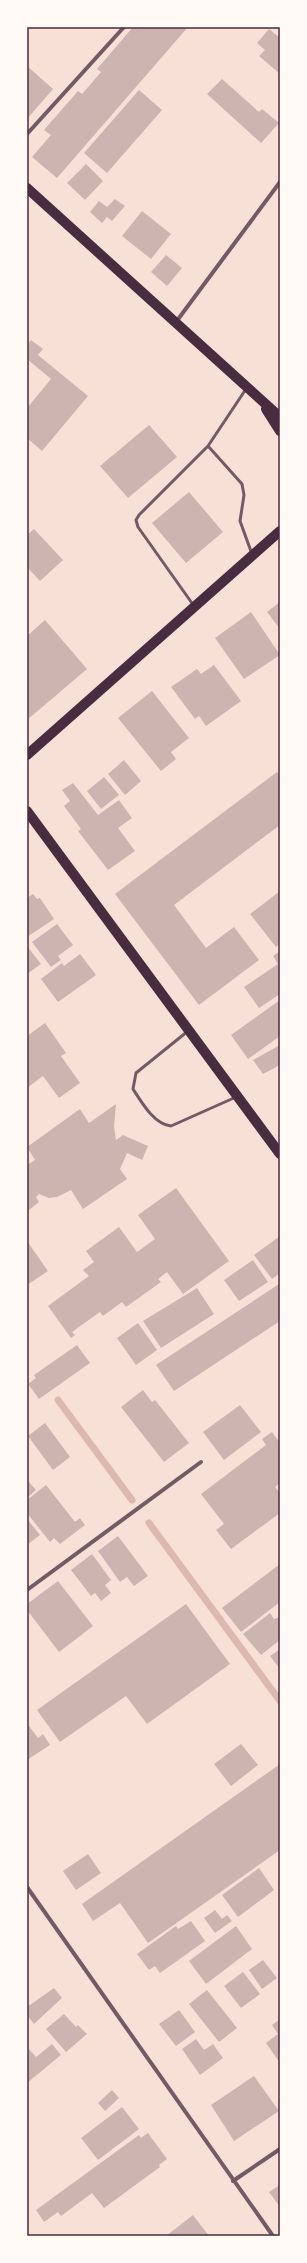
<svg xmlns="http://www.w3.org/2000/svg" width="307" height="2263" font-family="'Fira Sans Condensed',sans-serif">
	<rect width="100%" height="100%" fill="#f7e1d7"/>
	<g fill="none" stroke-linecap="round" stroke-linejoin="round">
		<path stroke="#dcb8b0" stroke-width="7" d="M58,1400L132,1500
			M149,1523L280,1701"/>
	</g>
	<path fill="#ccb4b1" d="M133,27L139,29L140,27H188L57,178L32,157L51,135L44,130L78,91L82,94L101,72L97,69Z
		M269,29L280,38V74L259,56L265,50L257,43Z
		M27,66L53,89L27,119Z
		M222,79L259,112L262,109L279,123L261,143L207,94Z
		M139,90L162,110L107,173L84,153Z
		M86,164L103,181L85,200L67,183Z
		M115,199L125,206L112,221L107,217L102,223L90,212L99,201L107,207Z
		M142,211L171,234L151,259L122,236Z
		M166,255L182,268L167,286L151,272Z
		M31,340L43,349L38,355L88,396L42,451L27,438V408L51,379L27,359V345Z
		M149,425L177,457L128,498L100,466Z
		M189,492L223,532L186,563L152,523Z
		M34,529L63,560L40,581L27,567V535Z
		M280,602V629L267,612Z
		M251,612L280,655L244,679L215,638Z
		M45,620L87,669L27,720V636Z
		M214,665L241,701L206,726L199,716L195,719L171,687L197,669L201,674Z
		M152,691L189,738L171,752L176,759L161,771L118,718Z
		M124,760L141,781L125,795L108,774Z
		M277,772L280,776V825L174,905L206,948L234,927L259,960L199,1005L115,894Z
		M104,777L119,795L101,809L87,791Z
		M73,783L98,815L119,800L132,818L118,828L135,851L108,870L78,831L81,829L64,806L70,801L62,790Z
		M280,891V944L276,947L250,914Z
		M33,894L37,899L40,898L54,919L27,937V898Z
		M57,924L73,945L58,956L61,960L51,967L32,942Z
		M27,946L41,964L27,974Z
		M280,951V994L259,1008L244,987L278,964L273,956Z
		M80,954L96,975L58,1002L41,979L62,963L64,966Z
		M280,1000V1036L248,1059L231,1035Z
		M45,1023L66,1053L61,1056L80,1083L59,1098L43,1076L27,1088V1036Z
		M280,1045V1065L263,1074L253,1060Z
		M116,1104L114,1126L116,1140L123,1135L148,1146L142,1160L127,1153L120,1169L127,1179L83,1209L71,1190L57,1197L49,1198L39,1194L36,1197L39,1202L28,1211L27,1165L35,1160L27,1147L80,1109L89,1123Z
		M176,1188L229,1261L183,1294L167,1272L158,1279L161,1282L126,1307L122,1302L103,1316L100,1312L72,1332L75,1335L71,1338L48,1306L89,1276L83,1270L94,1262L86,1251L119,1227L137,1252L155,1239L138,1215Z
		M280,1236V1273L272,1279L254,1255Z
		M27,1241L48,1271L27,1285Z
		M253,1260L268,1282L239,1301L224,1280Z
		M279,1284L280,1321L174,1391L156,1365Z
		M197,1288L214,1314L161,1348L143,1321Z
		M138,1323L157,1350L136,1365L117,1338Z
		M77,1345L90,1363L39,1399L28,1384L36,1378L34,1375Z
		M143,1390L152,1402L155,1400L189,1443L164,1462L121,1407Z
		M240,1405L261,1432L224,1460L203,1432Z
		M45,1423L70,1457L53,1470L28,1436Z
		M272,1432L280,1443V1483L275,1487L280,1493V1513L231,1549L216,1530L224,1524L201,1494L266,1445L262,1439Z
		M27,1480L36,1490L27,1498Z
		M46,1485L75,1522L80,1518L85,1525L60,1544L54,1538L50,1542L27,1513V1500Z
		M27,1519L40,1535L27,1545Z
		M118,1536L148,1576L134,1586L127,1577L120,1582L98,1551Z
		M92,1554L111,1580L105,1585L111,1593L101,1601L95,1593L91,1596L71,1570Z
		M280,1564V1602L241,1632L222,1608Z
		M58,1581L93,1626L59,1652L27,1610V1604Z
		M186,1604L230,1664L147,1724L126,1696L60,1742L37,1710Z
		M270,1613L274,1619L280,1617V1640L261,1655L243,1634Z
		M280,1649V1669L270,1656Z
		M29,1726L38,1738L43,1734L50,1745L27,1760V1727Z
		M241,1744L258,1765L231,1786L214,1764Z
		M280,1764V1850L148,1943L120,1903L93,1921L82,1904Z
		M88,1854L101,1873L76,1890L63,1871Z
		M259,1868L274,1890L238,1917L222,1895Z
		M215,1910L222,1919L227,1915L232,1921L215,1933L204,1918Z
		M191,1921L205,1941L160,1973L155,1966L149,1970L137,1954L176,1926L178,1929Z
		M236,1926L252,1949L206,1984L189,1961Z
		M263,1960L277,1978L262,1989L249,1970Z
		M243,1972L260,1994L241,2008L224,1986Z
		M54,1988L62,1998L34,2024L27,2015V2007Z
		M207,1990L237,2028L219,2042L189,2004Z
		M179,2010L195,2032L176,2046L159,2024Z
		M64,2014L76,2027L78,2025L87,2034L66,2052L46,2029Z
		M280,2019V2063L266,2043L278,2034L272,2025Z
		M196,2039L204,2050L213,2044L223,2058L200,2075L182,2049Z
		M52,2044L61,2055L27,2083V2047L36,2057Z
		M254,2076L279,2111L234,2141L211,2105Z
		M112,2090L119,2098L105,2111L98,2103Z
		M122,2107L139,2129L98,2160L81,2138Z
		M148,2133L167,2159L159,2165L160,2167L104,2208L92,2193L61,2216L58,2212L44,2222L36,2210L139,2135L141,2138Z
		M280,2185V2207L269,2192Z
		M193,2215L209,2236H166Z"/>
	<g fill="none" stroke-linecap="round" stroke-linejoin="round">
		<path stroke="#755966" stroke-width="3" d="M208,446L242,484L244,495L240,521L252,554
			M194,606L138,527L136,520L139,515L208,446L246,389
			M188,1031L136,1073L133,1089C142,1103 154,1124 171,1126L236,1097"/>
		<path stroke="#755966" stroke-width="4" d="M27,134L124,27
			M176,322L280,182
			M27,1590L201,1462
			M27,1887L273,2236
			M233,2181L280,2149"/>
		<path stroke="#4a2c40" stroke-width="10" d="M27,188L280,417
			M266,409L280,431
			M27,755L280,531
			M27,811L280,1154"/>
	</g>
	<rect width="307" height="2263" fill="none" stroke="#fffaf5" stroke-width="56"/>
	<rect x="28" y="28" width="251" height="2207" fill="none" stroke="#4a2c40" stroke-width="1.5"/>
</svg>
